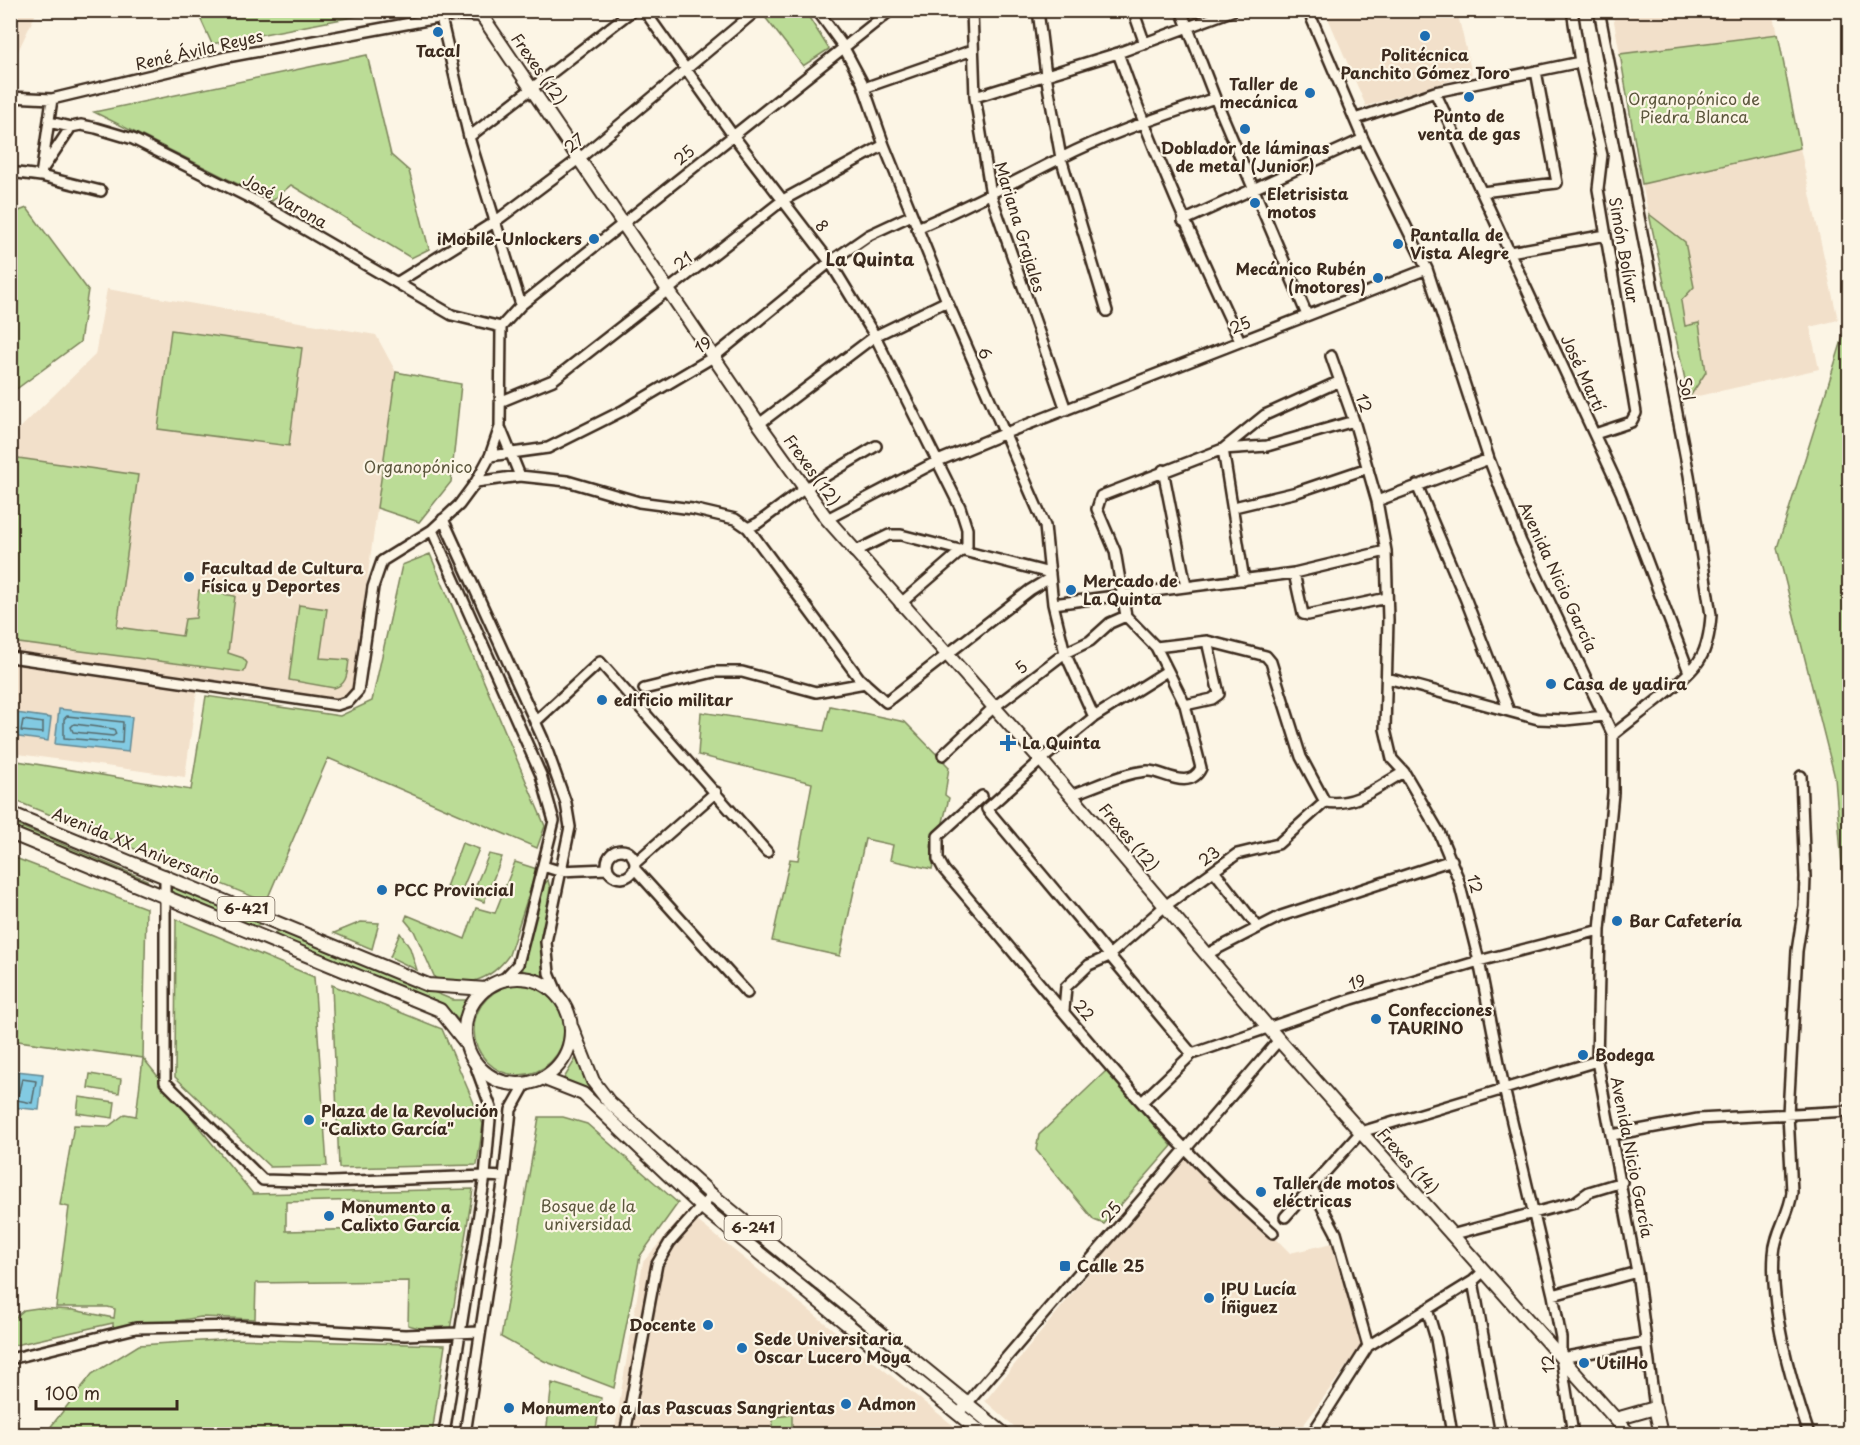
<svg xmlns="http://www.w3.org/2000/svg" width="1860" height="1445" font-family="'Playpen Sans',sans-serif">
	<rect width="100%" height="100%" fill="#fcf5e5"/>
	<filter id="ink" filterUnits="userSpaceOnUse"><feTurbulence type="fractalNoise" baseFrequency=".0167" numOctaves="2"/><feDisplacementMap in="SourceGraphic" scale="12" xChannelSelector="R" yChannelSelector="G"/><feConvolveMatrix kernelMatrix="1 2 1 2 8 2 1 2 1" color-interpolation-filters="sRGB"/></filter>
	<g filter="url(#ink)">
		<path fill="#f2e0ca" d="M11,10L37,11L11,66L10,11Z
			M1325,11H1457L1472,74L1366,106Z
			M1612,11H1773L1778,34L1620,54Z
			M1800,148L1838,320L1810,327L1819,369L1689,398L1642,184Z
			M107,289L376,335L396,372L350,704L198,683L185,777L11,753L10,684L16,647L10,646L11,437L95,355Z
			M1189,1150L1290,1253L1333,1243L1364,1342L1297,1434H1023L985,1401Z
			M686,1212L964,1434H614L643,1262Z"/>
		<path fill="#bbdc96" stroke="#7b835a" stroke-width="1.5" fill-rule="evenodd" d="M197,11H384L212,44Z
			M772,11H805L829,49L803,66L765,17Z
			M1778,34L1800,148L1642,184L1620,54Z
			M367,55L391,155L409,171L429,249L411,258L291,185L272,201L94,112Z
			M27,208L88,290L80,342L11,393V214Z
			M1649,214L1685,242L1694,287L1681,301L1685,326L1699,323L1706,372L1689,398Z
			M1849,318H1850L1849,953L1835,778L1777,548Z
			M171,330L302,348L289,446L158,429Z
			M396,372L461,384L451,482L419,522L377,508Z
			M11,457L138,475L117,627L182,636L185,619L196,618L199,590L235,596L228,653L243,658L247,663L244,672L11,642Z
			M430,554L545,826L537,848L328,758L266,902L11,799V760L191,790L206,696L340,716L372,701L402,565Z
			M299,605L327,609L320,658L349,660C347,673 348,684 334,688L289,680Z
			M830,706L905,722L949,767L945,795L949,798L942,826L932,837L931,847L935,856L932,869L890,860L893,845L865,839L840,956L772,941L790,859L798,860L812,783L698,755L701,712L824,731Z
			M10,822L147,880L148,883L11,829Z
			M462,843L479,849L461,892L446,887Z
			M489,854L502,857L484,902L471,897Z
			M10,856L146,908L143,1058L253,1194L473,1189L449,1336L408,1325L409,1281L256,1283L255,1319L201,1317L113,1331V1323L11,1346V1321L24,1310L38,1308L73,1310L114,1318L115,1309L108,1307H56L69,1207L60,1205L74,1125L109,1126L125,1114L136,1116L143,1058L11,1040ZM371,1200V1229L286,1231V1202Z
			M515,862L537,869L509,955C491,981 464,989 435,978L414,931L405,920L407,915L465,939L476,908L495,913Z
			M548,880L550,888L541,945L543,976L522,972L543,886Z
			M175,887L259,921V925L254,926L171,892L169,889Z
			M176,919L314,977L327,1166L270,1167L175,1077Z
			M361,922L379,923L372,949L334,933Z
			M279,929L453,1000H469L463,1025L448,1009L278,936L275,933Z
			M400,933L410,948L417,970L390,957Z
			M474 1030a45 45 0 1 1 90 0a45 45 0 1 1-90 0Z
			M332,985L442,1029L483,1124L477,1165L339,1168Z
			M578,1055L590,1086L689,1180L688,1186L585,1091L563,1080Z
			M1107,1070L1172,1146L1104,1224L1094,1220L1036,1150L1039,1135Z
			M90,1074L121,1079L119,1093L88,1088Z
			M79,1097L115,1102L113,1118L77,1113Z
			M539,1117H563L587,1124L678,1203L640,1256L614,1388L544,1361L501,1337Z
			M713,1204L956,1400V1403L951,1405L708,1205Z
			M233,1339L445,1345L432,1434H45L92,1374L139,1345Z
			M552,1383L601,1398L595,1434H546Z
			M792,1415V1434H770L774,1417Z"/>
		<path fill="#82cae2" stroke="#668a94" stroke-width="1.5" d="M59,709L132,717L128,752L55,744Z
			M16,713L51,718L48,741L12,736Z
			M16,1071L43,1074L39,1110L12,1107Z"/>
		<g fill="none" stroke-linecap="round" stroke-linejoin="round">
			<path stroke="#576a6c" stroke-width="1.5" d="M67,716L123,722L122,743L64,738V719Z
				M23,720L43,723V733L21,731Z
				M74,724L114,729L116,734L113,736L73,732L71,727Z
				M22,1079L36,1081L32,1103L17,1100Z"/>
			<defs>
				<path id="minor" d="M644,10L732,134L830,262L875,336L960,507L967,529V546L900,604
					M817,10L843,46L862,82L884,145L947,301L1045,526L1053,604L1065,653L1094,717
					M972,10L975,97L991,195L1066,410
					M1038,10L1046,75L1061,158L1107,311
					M1133,10L1145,44
					M1181,10L1215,98L1307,315
					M1308,10L1363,139L1427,269L1489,459L1521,542L1613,735V793L1600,930L1597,1061L1637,1272L1655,1408
					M1572,10L1580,62L1602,155L1598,189L1636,413L1631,422L1595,434
					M1599,10L1689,475L1711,615C1710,630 1708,646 1700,659C1689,679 1633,718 1613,735
					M441,18L469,137L521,305
					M1118,53C1153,152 1196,247 1240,341
					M864,88L973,50
					M1435,92L1621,492L1689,672
					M10,97L52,99L227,57L454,15L481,16L494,10
					M975,97L1118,53L1234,10
					M1355,119L1435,92L1580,62
					M49,122L71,127L81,125L96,128L133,139L256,201L452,315L501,327
					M469,137L633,10
					M44,167L71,127
					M10,172L41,176L101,191
					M41,176L52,99
					M1482,192L1557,183L1536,71
					M1183,221L1363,139
					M917,228C967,207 1013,182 1061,158C1110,133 1163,116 1215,98
					M1510,252L1606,235
					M398,282L496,221L580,158L757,10
					M501,327L521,305L891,10
					M1331,356L1354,421L1377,501L1386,551L1388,620L1385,729L1392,759L1404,772L1439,832L1458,878L1479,961L1504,1088L1553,1295L1561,1338V1358L1573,1434
					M502,401L553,380L783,200L884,145
					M759,424L875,336L947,301
					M500,427L520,476
					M1223,449L1265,415L1340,381
					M1223,449L1244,580
					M490,456L548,448L622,411L715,356L830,262L869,235L912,215
					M1163,470L1186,586
					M476,482L520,476L567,481L639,502L692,509L735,519L748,528L859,678L886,702L1030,590L1050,578
					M1417,485L1466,600L1509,711
					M1377,501L1489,459
					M1234,507L1297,492L1368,468
					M443,519L543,739L566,803L570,827L546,942L549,973L559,997
					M827,519L938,461L1003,434L1427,269
					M748,528L758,523L804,489L876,446
					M432,530L541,775L554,821L518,964L503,980
					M854,552L889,535H901L1050,573
					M1294,573L1303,614L1308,615L1387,598
					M1053,604L1294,573L1386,551
					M1156,647L1207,641L1266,656L1271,662L1301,757L1325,802
					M10,657L337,705L349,701L358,691L373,587L382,561L432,530L459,505L476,482L490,456L500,427L501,327
					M1167,671L1094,717L1041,760L987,809L1192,1054
					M1387,678L1538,719L1565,720L1605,716
					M644,689L714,672H742L816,692L865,683
					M1185,705L1212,699L1219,694L1207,641
					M535,722L600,662L767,852
					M943,755L993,708L1065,653L1090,641L1110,623L1126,616
					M1801,776L1805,877L1804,906L1797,951L1788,1114L1792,1192C1790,1214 1775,1232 1774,1254C1770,1309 1791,1382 1809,1434
					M1071,795C1095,787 1122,773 1147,771C1160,769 1189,793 1201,768L1185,705L1156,647L1126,616L1115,551L1097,509L1101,496L1223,449L1267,446L1354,421
					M982,796L938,836V859L944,870C1050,993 1150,1126 1273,1233
					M1325,802C1356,807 1379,786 1404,772
					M607 864a14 14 0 1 1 28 0a14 14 0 1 1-28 0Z
					M635,863L716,792
					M543,866L559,871L608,869
					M634,868L747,993
					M1214,871L1257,926
					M165,875V1082L263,1180L331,1182L485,1176L504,1177
					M1207,954L1281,916L1452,860
					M1064,1010L1066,987L1089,965L1107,957L1165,906L1237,854L1278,844L1325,802
					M1142,1102L1192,1054L1352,999L1479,961L1600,930
					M1612,1135L1698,1119L1849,1111
					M1312,1188L1336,1233L1368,1346
					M1285,1217L1361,1132L1597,1061
					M1451,1235L1575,1202L1589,1192L1622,1182
					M1473,1281L1501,1434
					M1553,1295L1637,1272
					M1427,1309L1436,1339L1452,1434
					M1561,1358L1647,1342
					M10,1359L136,1328L241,1326L405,1335L480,1332
					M958,1414L1279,1040
					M444,1434L485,1176L491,1108L473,1059
					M465,1434L504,1177L511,1110L525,1085
					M625,1434L657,1264L670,1242L712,1195
					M1312,1434L1368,1346L1473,1281L1484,1271"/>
				<path id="major" d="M478,10L759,424L827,519L1041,760L1279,1040L1629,1434
					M10,813L428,985L486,989
					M10,833L440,1010L466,1043
					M465 1031a53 53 0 1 1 106 0a53 53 0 1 1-106 0Z
					M572,1028L593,1081L609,1102L712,1195L1004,1434
					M542,1078L583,1094L702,1207L983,1434
					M1616,1419L1655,1408L1661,1434"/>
			</defs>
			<use href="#minor" stroke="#3b2a1e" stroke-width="14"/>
			<use href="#major" stroke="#3b2a1e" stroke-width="16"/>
			<use href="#minor" stroke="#fcf5e5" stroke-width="9"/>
			<use href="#major" stroke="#fcf5e5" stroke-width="12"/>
		</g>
	</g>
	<g fill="#1f6fb2" stroke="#fcf5e5" stroke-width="2">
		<circle cx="438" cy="32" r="6"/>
		<circle cx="1425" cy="36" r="6"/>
		<circle cx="1310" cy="93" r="6"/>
		<circle cx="1469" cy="97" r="6"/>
		<circle cx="1245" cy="129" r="6"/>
		<circle cx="1255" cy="203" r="6"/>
		<circle cx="594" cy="239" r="6"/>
		<circle cx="1398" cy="244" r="6"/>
		<circle cx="1378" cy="278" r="6"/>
		<circle cx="189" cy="577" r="6"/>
		<circle cx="1071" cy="590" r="6"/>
		<circle cx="1551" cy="684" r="6"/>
		<circle cx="602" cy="700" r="6"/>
		<path d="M1005 734h6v6h6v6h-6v6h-6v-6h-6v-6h6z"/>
		<circle cx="382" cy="890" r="6"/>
		<circle cx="1617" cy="921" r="6"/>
		<circle cx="1376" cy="1019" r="6"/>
		<circle cx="1583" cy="1055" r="6"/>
		<circle cx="309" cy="1120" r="6"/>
		<circle cx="1261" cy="1192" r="6"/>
		<circle cx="329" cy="1216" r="6"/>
		<rect x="1059" y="1260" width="12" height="12" rx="3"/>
		<circle cx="1209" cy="1298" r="6"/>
		<circle cx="708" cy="1325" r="6"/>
		<circle cx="742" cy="1348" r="6"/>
		<circle cx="1584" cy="1363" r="6"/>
		<circle cx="846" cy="1404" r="6"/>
		<circle cx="509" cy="1408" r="6"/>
	</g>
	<g text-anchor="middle" stroke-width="4.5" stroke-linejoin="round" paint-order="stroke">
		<g fill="#fcf5e5" stroke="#75675a" stroke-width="1.5">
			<rect x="217.5" y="897" width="57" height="24" rx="4.5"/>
			<rect x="724.5" y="1216" width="57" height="24" rx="4.5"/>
		</g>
		<g font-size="15" font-weight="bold" fill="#3b2a1e">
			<text x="246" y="914">6-421</text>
			<text x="753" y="1233">6-241</text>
		</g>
		<g font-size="16" fill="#3b2a1e" stroke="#fcf5e5">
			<text transform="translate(199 50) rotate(-13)" y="6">René Ávila Reyes</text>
			<text transform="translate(539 69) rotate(55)" y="6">Frexes (12)</text>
			<text transform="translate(574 143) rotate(-39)" y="6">27</text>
			<text transform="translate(684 155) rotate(-40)" y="6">25</text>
			<text transform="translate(285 201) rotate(29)" y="6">José Varona</text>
			<text transform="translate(822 226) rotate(53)" y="6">8</text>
			<text transform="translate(1020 227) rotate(73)" y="6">Mariana Grajales</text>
			<text transform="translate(1624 250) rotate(80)" y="6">Simón Bolívar</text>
			<text transform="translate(683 261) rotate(-39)" y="6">21</text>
			<text transform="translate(1240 325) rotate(-22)" y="6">25</text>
			<text transform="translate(703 345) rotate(-34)" y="6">19</text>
			<text transform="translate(985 353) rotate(67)" y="6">6</text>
			<text transform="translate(1583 373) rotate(65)" y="6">José Martí</text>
			<text transform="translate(1687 389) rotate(79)" y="6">Sol</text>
			<text transform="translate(1364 403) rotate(71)" y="6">12</text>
			<text transform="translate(812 470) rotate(54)" y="6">Frexes (12)</text>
			<text transform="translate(1558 577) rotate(65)" y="6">Avenida Nicio García</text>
			<text transform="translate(1021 667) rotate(-38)" y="6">5</text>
			<text transform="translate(1129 837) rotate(50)" y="6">Frexes (12)</text>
			<text transform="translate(136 846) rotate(22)" y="6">Avenida XX Aniversario</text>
			<text transform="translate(1209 856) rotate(-36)" y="6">23</text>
			<text transform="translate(1475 884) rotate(75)" y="6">12</text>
			<text transform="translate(1357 982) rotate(-17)" y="6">19</text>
			<text transform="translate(1084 1010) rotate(50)" y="6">22</text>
			<text transform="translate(1632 1157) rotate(79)" y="6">Avenida Nicio García</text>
			<text transform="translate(1408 1161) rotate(48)" y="6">Frexes (14)</text>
			<text transform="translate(1111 1212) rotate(-50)" y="6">25</text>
			<text transform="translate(1548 1364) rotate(-95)" y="6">12</text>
		</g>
		<g font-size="16" font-weight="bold" fill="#3b2a1e" stroke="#fcf5e5" text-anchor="start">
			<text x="438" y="57" text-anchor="middle">Tacal</text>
			<text x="1425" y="61" text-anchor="middle">Politécnica<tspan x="1425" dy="18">Panchito Gómez Toro</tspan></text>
			<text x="1298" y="90" text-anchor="end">Taller de<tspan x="1298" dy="18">mecánica</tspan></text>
			<text x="1469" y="122" text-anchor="middle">Punto de<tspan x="1469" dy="18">venta de gas</tspan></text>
			<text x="1245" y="154" text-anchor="middle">Doblador de láminas<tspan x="1245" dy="18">de metal (Junior)</tspan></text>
			<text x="1267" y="200">Eletrisista<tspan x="1267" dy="18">motos</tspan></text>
			<text x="1410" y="241">Pantalla de<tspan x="1410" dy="18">Vista Alegre</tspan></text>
			<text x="582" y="245" text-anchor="end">iMobile-Unlockers</text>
			<text x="1366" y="275" text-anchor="end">Mecánico Rubén<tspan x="1366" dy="18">(motores)</tspan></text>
			<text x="201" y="574">Facultad de Cultura<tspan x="201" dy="18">Física y Deportes</tspan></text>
			<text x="1083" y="587">Mercado de<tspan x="1083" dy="18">La Quinta</tspan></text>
			<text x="1563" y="690">Casa de yadira</text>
			<text x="614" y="706">edificio militar</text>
			<text x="1022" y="749">La Quinta</text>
			<text x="394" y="896">PCC Provincial</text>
			<text x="1629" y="927">Bar Cafetería</text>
			<text x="1388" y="1016">Confecciones<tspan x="1388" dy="18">TAURINO</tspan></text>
			<text x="1595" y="1061">Bodega</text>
			<text x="321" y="1117">Plaza de la Revolución<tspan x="321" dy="18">"Calixto García"</tspan></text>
			<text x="1273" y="1189">Taller de motos<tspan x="1273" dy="18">eléctricas</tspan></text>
			<text x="341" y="1213">Monumento a<tspan x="341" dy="18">Calixto García</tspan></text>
			<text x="1077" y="1272">Calle 25</text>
			<text x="1221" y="1295">IPU Lucía<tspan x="1221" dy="18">Íñiguez</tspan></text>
			<text x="696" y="1331" text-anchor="end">Docente</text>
			<text x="754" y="1345">Sede Universitaria<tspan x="754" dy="18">Oscar Lucero Moya</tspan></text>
			<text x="1596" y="1369">UtilHo</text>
			<text x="858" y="1410">Admon</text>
			<text x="521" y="1414">Monumento a las Pascuas Sangrientas</text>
		</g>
		<g font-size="16" fill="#5b563c" stroke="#fcf5e5">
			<text x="1694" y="105">Organopónico de<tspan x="1694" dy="18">Piedra Blanca</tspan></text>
			<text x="418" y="473">Organopónico</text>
			<text x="588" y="1212">Bosque de la<tspan x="588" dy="18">universidad</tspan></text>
		</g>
		<g font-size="18" font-weight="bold" fill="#3b2a1e" stroke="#fcf5e5">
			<text x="870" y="266">La Quinta</text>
		</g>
	</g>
	<rect width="1860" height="1445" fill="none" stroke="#fcf5e5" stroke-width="36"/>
	<rect x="18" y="18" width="1824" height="1409" fill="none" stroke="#3b2a1e" stroke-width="2" filter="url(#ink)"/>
	<path d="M36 1400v9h141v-9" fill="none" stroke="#3b2a1e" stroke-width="3"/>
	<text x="45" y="1400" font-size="18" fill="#3b2a1e" stroke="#fcf5e5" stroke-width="4.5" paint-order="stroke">100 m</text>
</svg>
